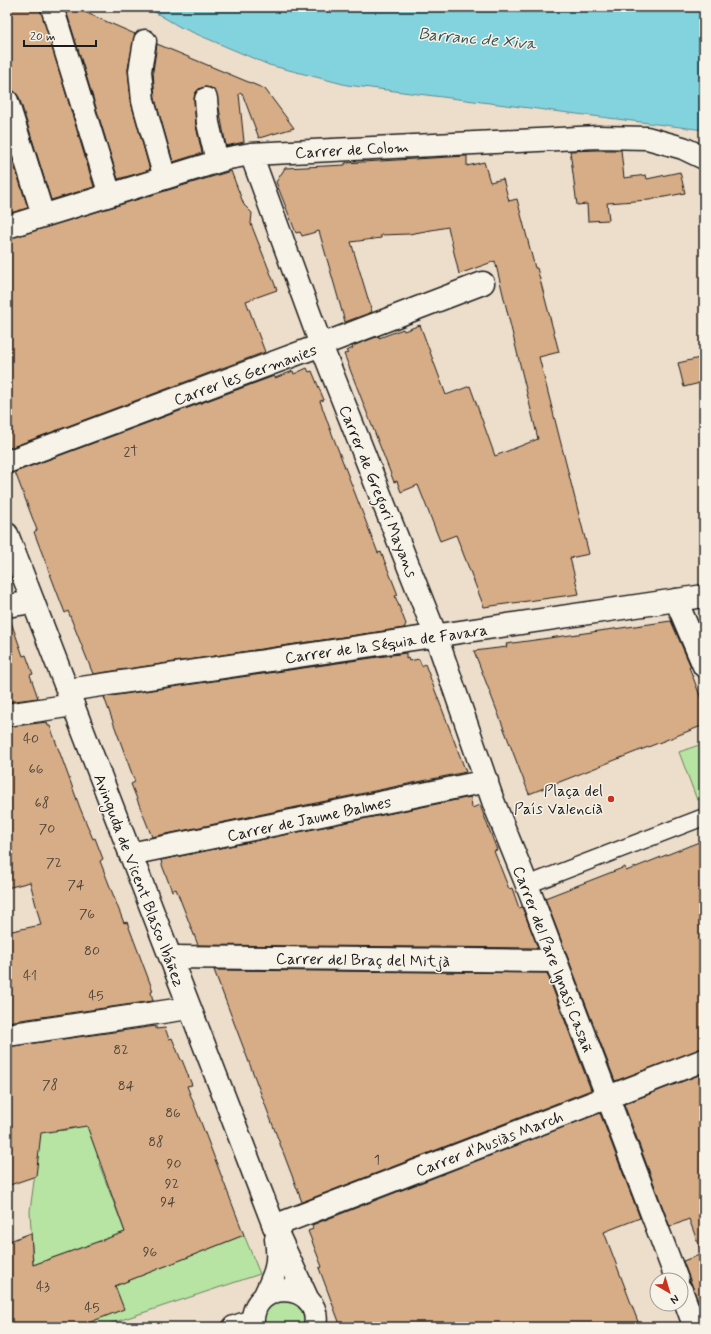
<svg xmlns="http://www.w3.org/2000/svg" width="711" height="1334" font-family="Mynerve,sans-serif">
	<rect width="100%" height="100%" fill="#eddecb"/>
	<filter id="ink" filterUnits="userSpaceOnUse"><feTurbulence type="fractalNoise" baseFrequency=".025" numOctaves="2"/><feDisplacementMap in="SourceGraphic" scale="8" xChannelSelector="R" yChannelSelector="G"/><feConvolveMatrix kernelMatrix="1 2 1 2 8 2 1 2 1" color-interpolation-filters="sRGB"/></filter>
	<g filter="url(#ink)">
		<path fill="#b7e4a2" stroke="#6a805f" d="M699,745L704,758V798L697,800L679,752Z
			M90,1120L91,1137L101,1163L99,1164L125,1232L33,1265L30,1211L41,1128C59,1133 75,1131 90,1120Z
			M244,1235L260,1274L100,1327H78L123,1309L115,1286Z
			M276,1301C297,1300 305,1306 305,1327H264C263,1316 266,1307 276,1301Z"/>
		<path fill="#83d3df" stroke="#5a8a91" d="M146,7H704V130L347,85L269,65L180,27Z"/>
		<path fill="#d6ad87" stroke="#1c1c1c" d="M7,7H40L94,187L51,200L19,97L15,92L7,89Z
			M65,7H73L135,34L128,69L131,102L150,170L118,179Z
			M157,44L265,89L294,128L259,138L242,93L239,94L244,142L226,146L216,92L211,88L205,87L199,89L195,93L194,100L196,126L202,153L173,162L155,99L153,71Z
			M7,143L28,208L7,214Z
			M598,150H621L624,178L646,175L647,179L680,172L685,193L649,200L607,203L609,220L588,221L587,204L577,205L570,151Z
			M467,156V166L484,162L490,182L503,179L509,201L517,199L535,268H537L559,352L539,357L589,554L570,558L579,594L484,607L456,535L440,541L418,485L401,492L397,481L394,482L344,354L348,353L346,351L353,348L352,346L379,336V338L403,329L404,331L420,325L446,395L470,386L495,456L538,439L495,261L459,274L448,227L409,234L381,235V238L351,242L372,312L345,322L319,231L302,236L300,232L296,233L276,182L285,168L345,165V163Z
			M231,171L244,205L252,213L251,224L277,290L246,301L265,352L7,449V239Z
			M704,357V382L684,387L678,363Z
			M307,368L309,372L312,371L324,400L320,401L329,426L378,553L381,552L398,595L395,596L406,624L404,628L93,674L68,611L65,613L42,553L34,532L37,530L15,472L274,376L275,378L293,371L294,374Z
			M10,619L23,656L26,655L33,674L30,675L38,698L7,702V620Z
			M671,621L691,667H689L704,706V725L529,794L474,651L507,647L506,644Z
			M406,653V659L408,658L409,661L419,659L422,666L425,664L466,772L152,837L131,784L135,782L104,697Z
			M47,722L48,726H50L80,808L93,839L95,838L103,859L100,861L124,923L127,922L153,991L151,992L153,1001L7,1022V932L41,925L30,882L7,888V727Z
			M471,797L472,808L480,805L497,850L494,851L509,889L512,888L519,908L522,907L538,948L198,945L176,889L172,891L162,865L161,860Z
			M704,840V1048L615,1081L545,898L625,867L626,871Z
			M214,970L547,973L591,1090L302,1202Z
			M156,1026V1029L165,1028L169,1039L172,1038L181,1060H182L192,1085L187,1086L244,1235L115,1286L124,1309L78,1327H7V1242L31,1233L33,1265L125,1232L87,1126L41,1133L36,1176L7,1186V1047Z
			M704,1073V1312H702L683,1261L702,1254L689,1219L670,1227L624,1104Z
			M600,1113L640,1218L604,1232L640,1327H341L319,1268L322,1267L308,1231L313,1229L312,1225Z"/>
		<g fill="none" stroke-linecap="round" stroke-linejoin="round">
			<defs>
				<path id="pedestrian" d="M527,885L704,817"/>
				<path id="minor" d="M52,7L110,195
					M145,41L140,71L143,101L165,178
					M206,99L208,123L217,161
					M7,101L43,215
					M251,154L321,345L436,636L493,801L527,885L677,1280
					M7,227L229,158L251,154L598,137L647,138L683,148L704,158
					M7,462L321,345L483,283
					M676,600L704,666
					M7,606L33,602
					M7,715L73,705
					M130,854L487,781
					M171,957L555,961
					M7,1035L189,1008
					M274,1226L704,1060
					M681,1290L694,1325
					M234,1327L252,1321"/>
				<path id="tertiary" d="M7,534L274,1226L308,1300
					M68,690L704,596
					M264,1297C275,1274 280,1265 276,1239
					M253,1327C248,1276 324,1280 315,1327"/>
			</defs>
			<use href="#pedestrian" stroke="#1c1c1c" stroke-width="19"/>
			<use href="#minor" stroke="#1c1c1c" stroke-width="25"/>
			<use href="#tertiary" stroke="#1c1c1c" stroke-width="25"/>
			<use href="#pedestrian" stroke="#f7f3e8" stroke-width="16"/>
			<use href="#minor" stroke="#f7f3e8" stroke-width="22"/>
			<use href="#tertiary" stroke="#f7f3e8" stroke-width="22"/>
		</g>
	</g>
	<circle fill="#c8321e" stroke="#f7f3e8" stroke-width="1.5" cx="611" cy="799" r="4"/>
	<g text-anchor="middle" stroke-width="3" stroke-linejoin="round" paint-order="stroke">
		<g font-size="14" fill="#4a4037">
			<text x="131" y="456">2T</text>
			<text x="31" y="743">40</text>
			<text x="36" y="773">66</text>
			<text x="42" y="807">68</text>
			<text x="47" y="833">70</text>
			<text x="54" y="867">72</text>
			<text x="76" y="889">74</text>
			<text x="87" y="918">76</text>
			<text x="92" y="955">80</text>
			<text x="30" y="980">41</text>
			<text x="96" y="1000">45</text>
			<text x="121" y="1054">82</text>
			<text x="50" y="1089">78</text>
			<text x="126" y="1090">84</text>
			<text x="173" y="1117">86</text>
			<text x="156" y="1146">88</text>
			<text x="377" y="1164">1</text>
			<text x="174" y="1168">90</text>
			<text x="172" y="1188">92</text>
			<text x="168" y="1206">94</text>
			<text x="150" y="1256">96</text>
			<text x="43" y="1291">43</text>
			<text x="92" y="1312">45</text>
		</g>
		<g font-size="16" fill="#1c1c1c" stroke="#f7f3e8">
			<text transform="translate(352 149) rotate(-3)" y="6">Carrer de Colom</text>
			<text transform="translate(245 374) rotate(-20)" y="6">Carrer les Germanies</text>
			<text transform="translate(379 491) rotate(68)" y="6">Carrer de Gregori Mayans</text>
			<text transform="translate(386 643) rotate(-8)" y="6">Carrer de la Séquia de Favara</text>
			<text transform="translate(309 818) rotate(-12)" y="6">Carrer de Jaume Balmes</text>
			<text transform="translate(140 880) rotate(69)" y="6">Avinguda de Vicent Blasco Ibáñez</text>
			<text transform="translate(363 959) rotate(1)" y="6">Carrer del Braç del Mitjà</text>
			<text transform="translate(554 959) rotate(69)" y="6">Carrer del Pare Ignasi Casañ</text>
			<text transform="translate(489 1143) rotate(-21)" y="6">Carrer d'Ausiàs March</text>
		</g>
		<g font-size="16" fill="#1c1c1c" stroke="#f7f3e8" text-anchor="end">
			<text x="603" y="796">Plaça del<tspan x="603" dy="18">País Valencià</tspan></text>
		</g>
		<g font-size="17" font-style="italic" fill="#3b5356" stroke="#f7f3e8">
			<text transform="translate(477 38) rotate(5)" y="6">Barranc de Xiva</text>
		</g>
	</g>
	<rect width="711" height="1334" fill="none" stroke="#f7f3e8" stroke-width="24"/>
	<rect x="12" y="12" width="687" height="1310" fill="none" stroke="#1c1c1c" stroke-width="1.5" filter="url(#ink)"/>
	<g transform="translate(669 1292) rotate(142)"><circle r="19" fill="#f7f3e8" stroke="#9f9d96"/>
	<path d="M0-3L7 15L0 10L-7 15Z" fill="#c8321e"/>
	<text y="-6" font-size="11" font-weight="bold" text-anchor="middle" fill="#1c1c1c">N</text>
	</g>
	<path d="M24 40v6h72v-6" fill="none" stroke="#1c1c1c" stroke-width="2"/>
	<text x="30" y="40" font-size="12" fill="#1c1c1c" stroke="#f7f3e8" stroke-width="3" paint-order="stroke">20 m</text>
</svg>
